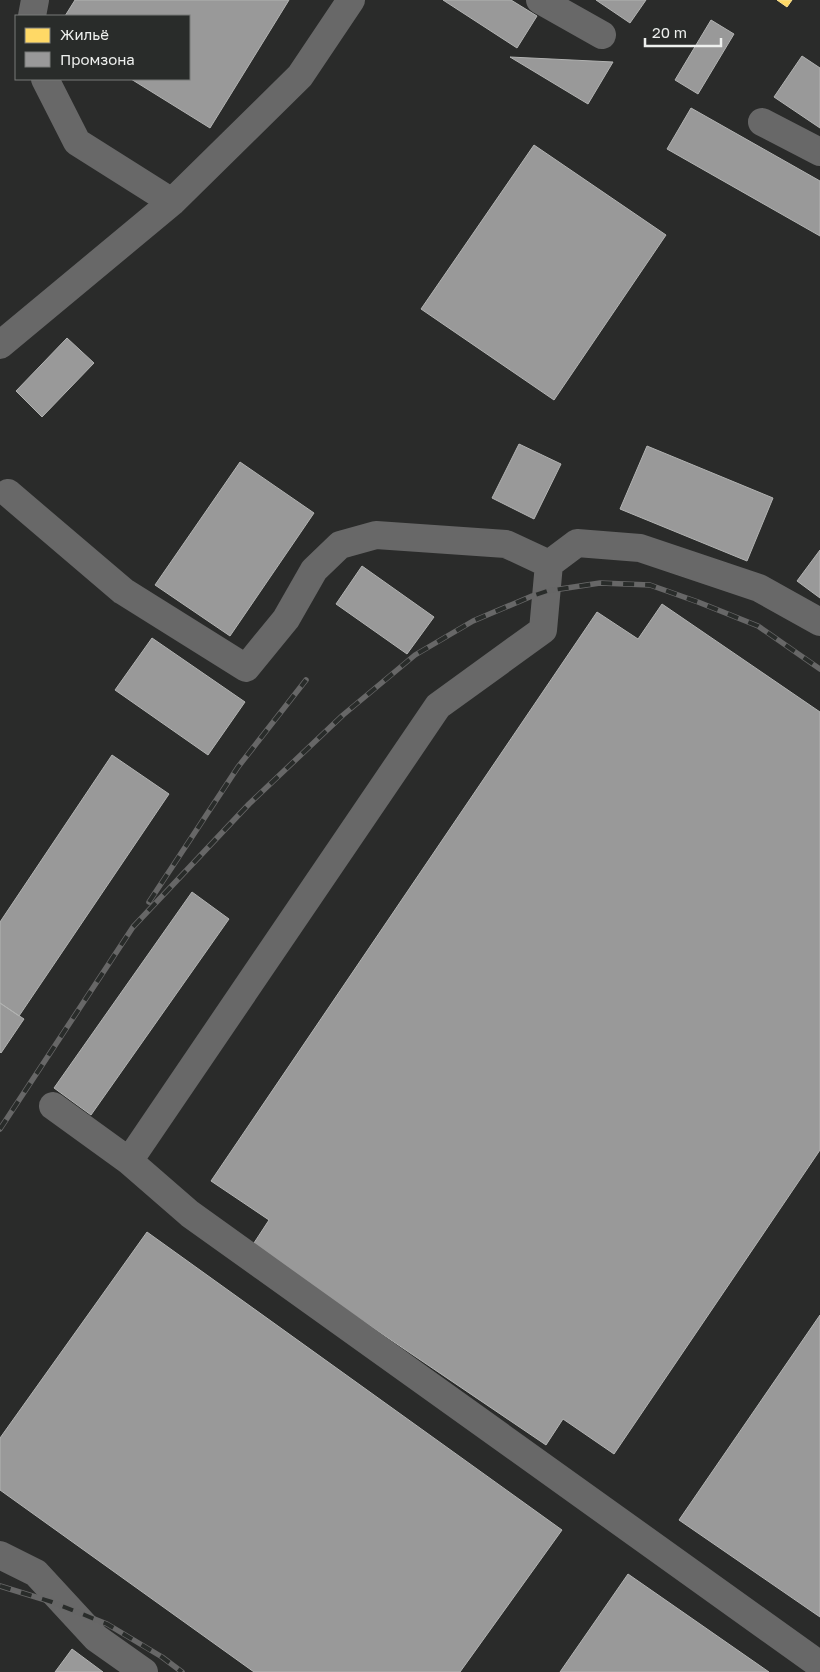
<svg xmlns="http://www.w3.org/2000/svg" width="820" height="1672" font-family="'Golos Text',sans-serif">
	<rect width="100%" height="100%" fill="#2a2b2a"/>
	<path fill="#ffd966" stroke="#fae08f" d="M777,0H792L787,7Z"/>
	<path fill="#999" stroke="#b2b3b2" d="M75,0H289L210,128L131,79H189V16H65Z
		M443,0H511L537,16L517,48Z
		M596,0H646L630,23Z
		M711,20L734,34L698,94L675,80Z
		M802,56L820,68V128L774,97Z
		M510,57L613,62L588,104Z
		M691,108L820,181V236L667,149Z
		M534,145L666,235L554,400L421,309Z
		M67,338L94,363L42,417L16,391Z
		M519,444L561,464L534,519L492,498Z
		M647,446L773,498L747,561L620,509Z
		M240,462L314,513L230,636L155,585Z
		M820,550V598L797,581Z
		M362,566L434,617L407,654L336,604Z
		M662,604L820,712V1150L614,1454L563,1419L546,1445L252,1246L269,1220L211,1181L597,612L638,639Z
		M152,638L245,702L208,755L115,690Z
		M112,755L169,794L19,1016L0,1003V922Z
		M192,892L229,919L91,1115L54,1088Z
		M0,1003L24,1019L1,1053L0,1052Z
		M147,1232L562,1530L460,1672H254L0,1490V1438Z
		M820,1315V1617L679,1520Z
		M628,1574L769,1672H560Z
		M72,1649L103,1672H55Z"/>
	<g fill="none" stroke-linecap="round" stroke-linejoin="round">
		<path stroke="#686868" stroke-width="28" d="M540,0L602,35
			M32,16L35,0
			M45,79L77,142L172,202
			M762,122L820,152
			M0,345L172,202L300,76L351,0
			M8,493L123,591L246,668L286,619L314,570L340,545L376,535L506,544L549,564
			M53,1106L129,1161L190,1214L820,1665
			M129,1161L438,706L543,630L549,564L577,543L640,548L759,588L820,622
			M0,1555L36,1573L96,1638L144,1672"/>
		<defs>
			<path id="rail" d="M149,902L238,767L306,680
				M0,1129L133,927L249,804L343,715L415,655L473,621L532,596L547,591L600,583L650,585L698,602L758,626L820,669
				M0,1586L52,1602L107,1624L162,1657L182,1672"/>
		</defs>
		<use href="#rail" stroke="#676767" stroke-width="5.5"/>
		<use href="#rail" stroke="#292c2a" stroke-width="4" stroke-dasharray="11" stroke-linecap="butt"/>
	</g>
	<rect x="15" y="15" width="175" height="65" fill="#292c2a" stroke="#787a78"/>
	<rect x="25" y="28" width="25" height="15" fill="#ffd966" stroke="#787a78"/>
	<text x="60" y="40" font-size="15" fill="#eef0ee">Жильё</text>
	<rect x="25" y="52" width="25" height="15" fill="#999999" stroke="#787a78"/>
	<text x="60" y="65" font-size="15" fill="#eef0ee">Промзона</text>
	<path d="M645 38v8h76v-8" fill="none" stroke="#eef0ee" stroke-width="2.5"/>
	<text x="652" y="38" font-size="15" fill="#eef0ee" stroke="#292c2a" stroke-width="4" paint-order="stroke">20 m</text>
</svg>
